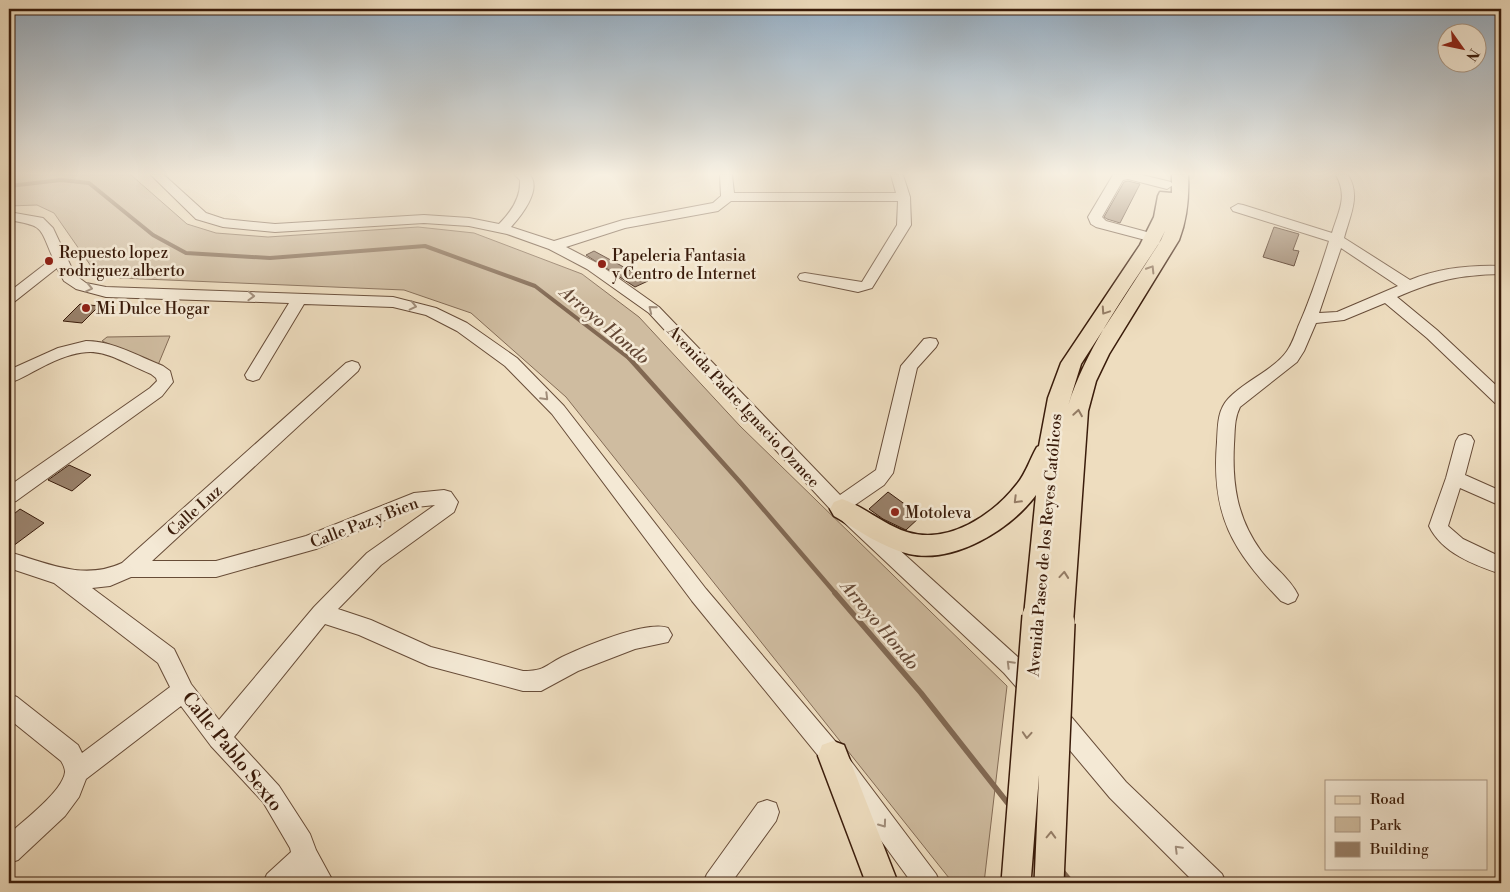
<svg xmlns="http://www.w3.org/2000/svg" width="1510" height="892" font-family="'Libre Bodoni',serif">
	<rect width="100%" height="100%" fill="#eeddbf"/>
	<filter id="stains"><feTurbulence type="fractalNoise" baseFrequency=".004" numOctaves="4"/><feColorMatrix values="0 0 0 0 .2 0 0 0 0 .09 0 0 0 0 .02 0 0 0 .5 -.17"/></filter>
	<radialGradient id="worn" r=".72"><stop offset=".6" stop-color="#630" stop-opacity="0"/><stop offset="1" stop-color="#630" stop-opacity=".3"/></radialGradient>
	<path fill="#cfbca0" stroke="#846c56" d="M9,175H131L187,224L216,233L268,237L418,227L474,233L582,274L639,317L740,426L1007,686L984,883H953L566,397L471,313L404,290L120,278L93,269L54,213L37,205L9,206Z
		M170,336L158,365L102,341L107,337Z"/>
	<g fill="none" stroke-linecap="round" stroke-linejoin="round">
		<path stroke="#816852" stroke-width="4" d="M9,186L61,180L89,183L153,235L186,253L270,258L425,246L535,286L630,359"/>
		<path stroke="#816852" stroke-width="4.5" d="M629,358L740,482L836,594"/>
		<path stroke="#816852" stroke-width="5.5" d="M835,593L921,693L1010,806
			M1062,871L1072,883"/>
	</g>
	<path fill="#988069" stroke="#3a1c0b" d="M1128,181L1140,184L1120,223L1107,219L1104,217L1124,182Z
		M1274,227L1299,234L1293,250L1299,251L1294,266L1263,257Z
		M594,251L620,265L648,281L635,287L586,255Z
		M80,304L99,306L82,323L63,321Z
		M69,465L91,475L72,491L48,480Z
		M888,492L921,516L906,530L883,519L869,509Z
		M20,509L44,523L9,549V518Z"/>
	<g fill="none" stroke-linecap="round" stroke-linejoin="round">
		<defs>
			<path id="minor" d="M151,175H164L206,213L224,219L275,224L424,215L469,218L499,224C511,212 521,198 520,180L515,175H530C542,190 521,216 511,227L554,241L623,220L713,203L721,196L720,175H732L734,193H896L891,175H903L910,197L911,225L872,288L858,292L805,281L800,280L798,277L800,274L805,273L862,282L897,225L898,201H731L718,211L625,228L566,247L597,263L659,307L840,495L876,470L901,366L924,339L930,338L936,339L938,343L936,347L917,368L893,473L884,485L852,507L1020,659L1041,683L1044,690L1041,697L1033,700L1025,697L1004,673L832,511L649,313L587,269L549,249L507,234L469,226L424,223L275,232L223,227L196,219Z
				M1113,175H1142L1171,182L1173,185L1167,189L1128,179L1123,180L1102,217L1106,221L1158,235L1160,238L1158,241L1153,242L1096,227L1091,224L1088,217Z
				M1336,175H1348C1361,196 1350,215 1344,238L1410,280C1439,268 1471,265 1501,266V274C1459,275 1436,280 1397,297L1437,330L1501,390V405L1495,403L1427,338L1385,303L1344,320L1316,323L1304,351L1297,362L1240,407C1234,419 1235,431 1234,444C1232,484 1237,518 1261,551C1272,566 1290,578 1298,595L1295,601L1288,604L1281,601C1232,550 1211,515 1217,442C1218,427 1217,411 1228,399C1243,382 1275,369 1287,351C1292,344 1295,335 1298,327C1310,300 1320,270 1329,241L1233,211L1231,208L1238,204L1243,205L1332,233C1339,210 1348,197 1336,175ZM1341,248L1398,286L1337,312L1319,313Z
				M9,212L43,218L53,228L75,275L86,283L106,287L393,297L436,308L467,323L517,358L564,406L706,589L841,748L936,874L940,883H912L825,764L692,601L552,414L505,366L457,331L426,315L393,307L304,304L259,379L253,381L247,379L245,375L289,303L106,297L76,289L64,281L57,268L14,302L9,304V292L53,258C39,226 44,226 9,220Z
				M86,341C113,341 138,356 163,366L170,371L173,382L162,396L16,501L9,503V486L150,388L157,381L156,378L151,374C106,355 97,341 48,364C35,370 22,379 9,383V370L58,348Z
				M352,361L358,363L360,367L358,371L152,561H216L306,536L414,493L444,490L451,492L458,502L454,512L381,565L338,609L371,620L431,647L523,671C545,671 544,666 562,657C583,647 647,620 668,628L672,635L668,642L635,649L578,671L541,691H523L429,666L359,635L325,624L234,737L279,786L310,834L316,850L334,883H307L303,877L296,883H263L267,874L291,852L290,848L263,802L211,746L181,706L86,779L79,797L65,816L18,860L9,863V834C23,821 63,791 65,772C65,769 63,764 61,761L9,719V694L17,697L78,745L82,753L170,687L158,663L54,583L9,568V552C47,563 83,581 122,563L346,363ZM435,505L367,553L314,607L219,720L191,684L174,649L92,588L110,586L131,577H216L316,549L416,507Z
				M1465,434L1471,436L1474,441L1465,475L1501,491V506L1460,488L1448,526L1463,539L1501,557V574C1474,565 1442,553 1429,526L1446,478L1456,441L1459,436Z
				M1055,704L1063,707L1126,782L1222,874L1226,883H1195L1110,798L1047,723L1044,715L1047,707Z
				M767,800L776,803L779,812L776,821L731,883H703L707,874L758,803Z"/>
			<path id="major" d="M1172,175H1188C1189,198 1187,219 1179,240L1109,354L1096,381L1088,411L1073,623L1069,631L1060,635L1051,631L1047,623L1037,628L1028,624L1024,616L1036,495C1010,530 954,564 909,554C881,547 858,530 834,516L830,509L834,502L842,499C865,507 884,525 907,532C948,545 993,515 1017,484C1026,473 1030,459 1037,447L1039,446L1048,398L1061,363L1140,245L1154,217L1158,196L1160,192L1172,193ZM1165,231L1161,240C1127,293 1087,346 1068,406L1081,364L1158,245Z
				M833,741L844,745L898,883H866L818,756L822,745Z"/>
		</defs>
		<use href="#minor" stroke="#674c38" stroke-width="2"/>
		<use href="#major" stroke="#3a1c0b" stroke-width="3"/>
		<use href="#minor" fill="#f4e9d5" fill-rule="evenodd"/>
		<use href="#major" fill="#eeddbf" fill-rule="evenodd"/>
		<defs>
			<path id="major-bridge" d="M1016,883L1037,616
				M1049,883L1060,623"/>
		</defs>
		<use href="#major-bridge" stroke="#3a1c0b" stroke-width="32" stroke-linecap="butt"/>
		<use href="#major-bridge" stroke="#eeddbf" stroke-width="29"/>
	</g>
	<defs><path id="oneway-chevron" d="M-2-3.5L2.5 0L-2 3.5" fill="none" stroke-width="1.6" stroke-linecap="round" stroke-linejoin="round" transform="scale(1.25)"/></defs>
	<g stroke="#947c65">
		<use href="#oneway-chevron" transform="translate(1151 269) rotate(-58)"/>
		<use href="#oneway-chevron" transform="translate(1105 311) rotate(124)"/>
		<use href="#oneway-chevron" transform="translate(1078 413) rotate(-81)"/>
		<use href="#oneway-chevron" transform="translate(1017 500) rotate(135)"/>
		<use href="#oneway-chevron" transform="translate(1064 575) rotate(-85)"/>
		<use href="#oneway-chevron" transform="translate(1027 735) rotate(94)"/>
		<use href="#oneway-chevron" transform="translate(1051 835) rotate(-88)"/>
	</g>
	<g stroke="#a08d7a">
		<use href="#oneway-chevron" transform="translate(89 288) rotate(13)"/>
		<use href="#oneway-chevron" transform="translate(251 296) rotate(2)"/>
		<use href="#oneway-chevron" transform="translate(413 306) rotate(13)"/>
		<use href="#oneway-chevron" transform="translate(652 309) rotate(-141)"/>
		<use href="#oneway-chevron" transform="translate(545 397) rotate(45)"/>
		<use href="#oneway-chevron" transform="translate(1010 664) rotate(-135)"/>
		<use href="#oneway-chevron" transform="translate(883 824) rotate(54)"/>
		<use href="#oneway-chevron" transform="translate(1178 849) rotate(-135)"/>
	</g>
	<linearGradient id="sky" x2="0" y2="1"><stop stop-color="#92aabf"/><stop offset="0.58" stop-color="#f7f0e2"/><stop offset="1" stop-color="#f7f0e2" stop-opacity="0"/></linearGradient>
	<rect width="1510" height="300" fill="url(#sky)"/>
	<g fill="#8f2418" stroke="#f4e9d5" stroke-width="2">
		<circle cx="49" cy="261" r="5"/>
		<circle cx="602" cy="264" r="5"/>
		<circle cx="86" cy="308" r="5"/>
		<circle cx="895" cy="512" r="5"/>
	</g>
	<g text-anchor="middle" stroke-width="5" stroke-linejoin="round" paint-order="stroke">
		<g font-size="16" fill="#3a1c0b" stroke="#f4e9d5" text-anchor="start">
			<text x="59" y="258">Repuesto lopez<tspan x="59" dy="18">rodriguez alberto</tspan></text>
			<text x="612" y="261">Papeleria Fantasia<tspan x="612" dy="18">y Centro de Internet</tspan></text>
			<text x="96" y="314">Mi Dulce Hogar</text>
			<text x="905" y="518">Motoleva</text>
		</g>
		<g font-size="16" fill="#3a1c0b" stroke="#f4e9d5">
			<text transform="translate(744 406) rotate(47)" y="6">Avenida Padre Ignacio Ozmee</text>
			<text transform="translate(194 510) rotate(-42)" y="6">Calle Luz</text>
			<text transform="translate(364 522) rotate(-21)" y="6">Calle Paz y Bien</text>
			<text transform="translate(1044 545) rotate(-85)" y="6">Avenida Paseo de los Reyes Católicos</text>
		</g>
		<g font-size="18" font-style="italic" fill="#644835" stroke="#f4e9d5">
			<text transform="translate(605 325) rotate(40)" y="6">Arroyo Hondo</text>
			<text transform="translate(880 625) rotate(50)" y="6">Arroyo Hondo</text>
		</g>
		<g font-size="19" fill="#3a1c0b" stroke="#f4e9d5">
			<text transform="translate(233 751) rotate(51)" y="7">Calle Pablo Sexto</text>
		</g>
	</g>
	<rect width="1510" height="892" fill="none" stroke="#eeddbf" stroke-width="30"/>
	<rect x="10" y="10" width="1490" height="872" fill="none" stroke="#3a1c0b" stroke-width="2.5"/>
	<rect x="15" y="15" width="1480" height="862" fill="none" stroke="#3a1c0b"/>
	<rect x="1325" y="780" width="162" height="90" fill="#f4e9d5" stroke="#aa9784"/>
	<rect x="1335" y="796" width="25" height="8" fill="#eeddbf" stroke="#aa9784"/>
	<text x="1370" y="804" font-size="15" fill="#3a1c0b">Road</text>
	<rect x="1335" y="817" width="25" height="15" fill="#cfbca0" stroke="#aa9784"/>
	<text x="1370" y="830" font-size="15" fill="#3a1c0b">Park</text>
	<rect x="1335" y="842" width="25" height="15" fill="#988069" stroke="#aa9784"/>
	<text x="1370" y="854" font-size="15" fill="#3a1c0b">Building</text>
	<g transform="translate(1462 48) rotate(123)"><circle r="24" fill="#f4e9d5" stroke="#aa9784"/>
	<path d="M0-4L9 19L0 12L-9 19Z" fill="#8f2418"/>
	<text y="-8" font-size="14" font-weight="bold" text-anchor="middle" fill="#3a1c0b">N</text>
	</g>
	<rect width="100%" height="100%" filter="url(#stains)"/>
	<rect width="100%" height="100%" fill="url(#worn)"/>
</svg>
